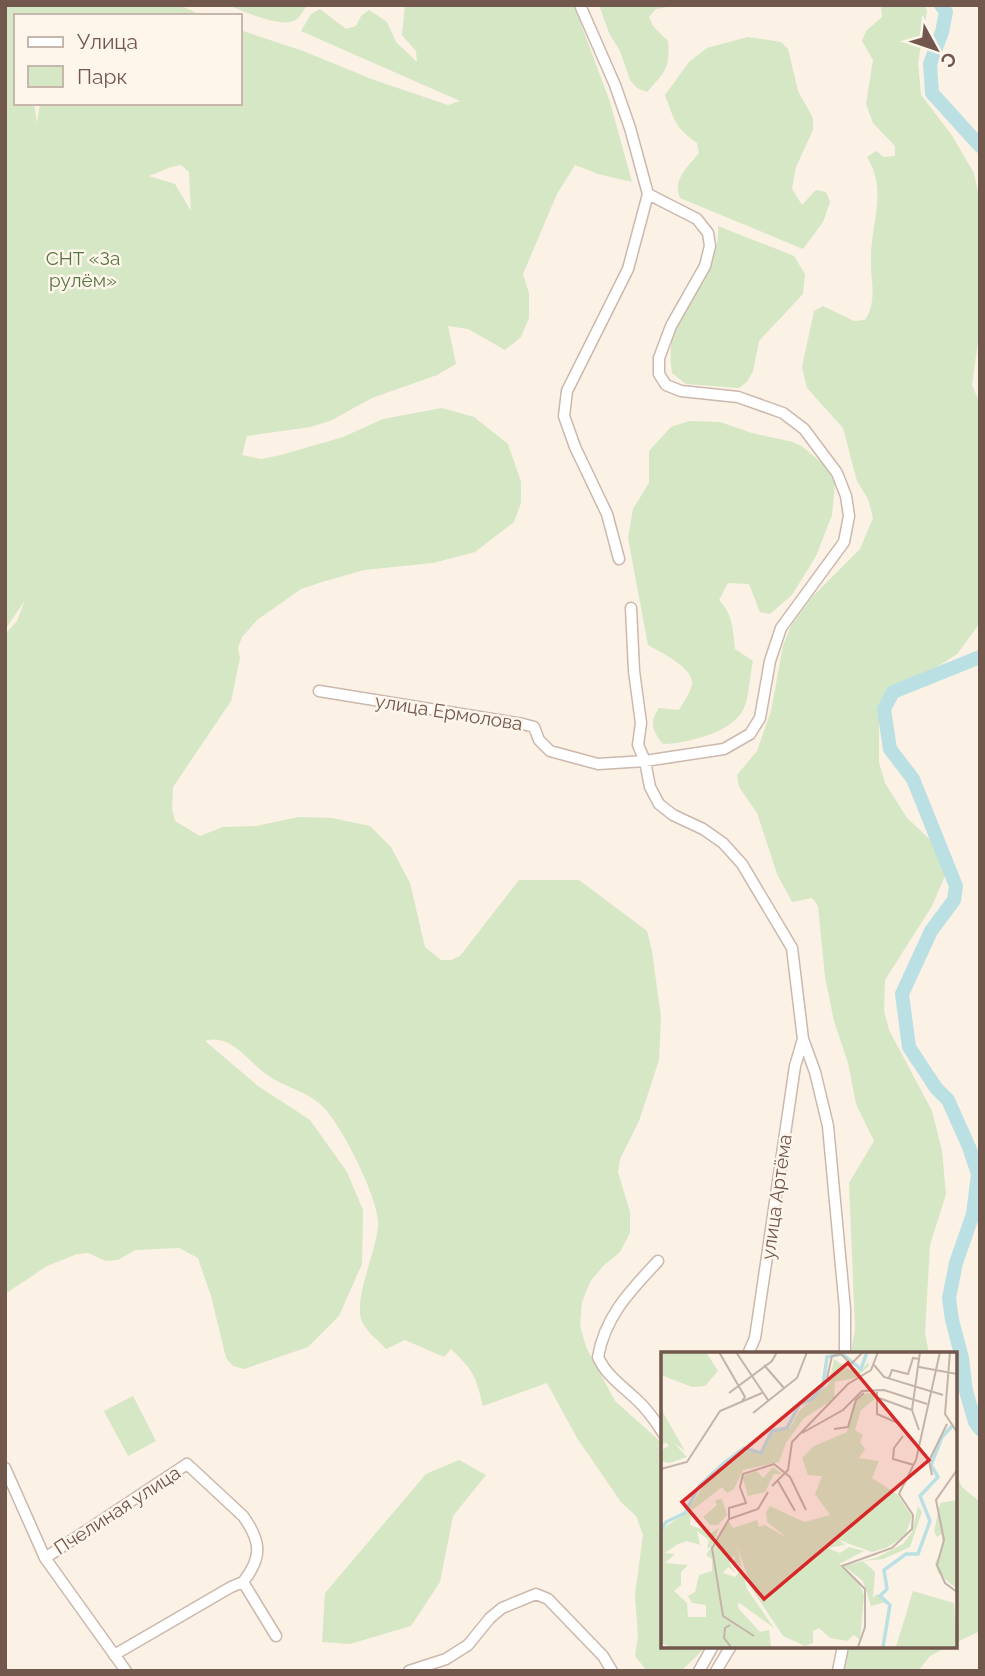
<svg xmlns="http://www.w3.org/2000/svg" width="985" height="1676" font-family="Raleway,sans-serif">
	<rect width="100%" height="100%" fill="#fbf1e5"/>
	<path fill="#d5e7c4" fill-rule="evenodd" d="M5,5H179L204,16H16V103H34L37,123L40,103H240V30L303,51L374,80L448,105L460,101L301,31L311,14L320,9L346,29L356,26L361,16L369,10L387,22L396,42L417,62L416,51L402,35L405,5H574L610,102L632,182L598,174L575,165L557,194L523,274L529,293V318L521,337L505,350L468,329L448,326L456,364L437,375L372,398L330,421L310,427L247,436L242,455L261,459L281,455L343,437L383,419L442,408L474,417L508,444L521,482V503L514,522L475,552L433,563L364,570L322,582L301,589L257,620L242,637L238,648L240,658L231,701L173,787L172,809L175,821L200,836L223,827L256,826L299,817L332,818L370,826L391,847L410,883L425,947L441,960H451L460,956L519,880H579L647,931L652,951L661,1017L659,1060L639,1121L620,1159L618,1172L630,1212V1233L620,1252L603,1266L590,1282L582,1302L580,1325L586,1347L615,1401L663,1444V1646H707L681,1671H647L635,1656L638,1636L635,1595L643,1535L636,1516L621,1502L577,1438L547,1383L483,1406C476,1376 473,1370 451,1349L444,1357L405,1340L386,1349C379,1341 369,1334 364,1325C349,1304 380,1246 378,1221C376,1194 344,1131 326,1110C309,1090 283,1088 263,1072C246,1058 229,1033 205,1041L258,1086L310,1120L347,1172L363,1210L362,1264L339,1316L308,1347L244,1369L233,1366L226,1358L211,1296L198,1258L179,1248L135,1250L118,1260L106,1261L88,1253L77,1254L47,1266L5,1294V634L17,621L25,600L5,630ZM181,165L189,172L191,211L175,184L149,176L171,167Z
		M228,5H307C304,9 301,16 297,19C284,30 243,11 228,5Z
		M599,5H678L656,9L649,17L653,26L668,41C670,69 665,72 647,92L637,88L630,80L620,51L609,33Z
		M881,5H924L927,11L918,63L921,95L951,134L974,173L980,203V327L972,385L980,404V623L957,654L931,671L894,686L881,701L879,711V763L885,783L907,818L937,846L945,876L932,906L885,980L884,1011L889,1030L932,1111L942,1151L946,1194L930,1245L925,1333L929,1354H851L855,1329L849,1183L874,1141L856,1104L848,1063L834,1021L825,977L818,906L812,898L792,902L777,874L757,813L739,787L737,775L757,751L771,711L783,646L791,626L813,596L860,549L873,518L868,499L857,481L843,428L807,388L802,367L814,311L823,306L854,321L865,320C878,301 870,279 871,257C871,223 888,190 867,157L876,151L884,157L895,156V146L873,123L866,104L873,60L862,41L866,31L882,17Z
		M748,37L781,42L788,49L798,91L813,118V130L796,167L792,189L802,205L816,190L826,192L830,202L823,222L803,249L680,198C672,179 688,167 699,153L697,143C675,128 674,119 665,95L689,62L707,48Z
		M718,226L794,256L805,274L803,294L759,341L753,371L747,382L739,388L686,384L672,373C670,360 670,348 673,335C684,298 721,268 718,226Z
		M689,421L720,422L752,433L793,442L803,447L826,467L835,484L832,515L816,556L792,595L770,614L760,612L749,584L728,583L719,600C733,614 733,631 735,649L753,661C750,674 749,699 743,710C733,732 685,744 663,744C652,731 649,722 659,708L679,710C683,703 690,693 692,685C695,668 660,652 648,645L628,538L633,509L649,483V451L671,427Z
		M133,1396L156,1441L128,1456L104,1411Z
		M459,1460L486,1475L453,1516L440,1582L411,1626L350,1644L322,1642L325,1593L426,1474Z
		M955,1471L962,1487L980,1502V1631L955,1643Z
		M852,1646H949L930,1656L918,1671H836Z"/>
	<g fill="none" stroke-linecap="round" stroke-linejoin="round">
		<path stroke="#bbe0e3" stroke-width="14" d="M941,5L946,12L942,32L930,64L932,93L980,146
			M980,657L893,692L884,709L890,749L913,779L956,886L954,900L931,931L902,994L909,1047L936,1088L948,1100L969,1147L978,1174L973,1214L956,1263L949,1298L952,1320L962,1358L966,1391L975,1422L980,1429"/>
		<defs>
			<path id="minor" d="M580,5L615,85L630,128L648,194L628,269L567,391L564,416L575,447L607,514L619,559
				M631,608L634,671L641,723L638,745L645,761L650,787L659,804L673,815L703,829L723,843L742,864L792,948L803,1039L815,1072L828,1126L845,1309V1354
				M319,691L523,724L534,727L539,740L550,751L598,764L645,761L724,749L750,734L760,718L770,661L781,628L844,542L849,516L846,496L837,473L804,429L783,413L738,397L681,391L666,385L659,374V358L671,326L705,266L710,246L708,233L697,219L648,194
				M658,1261C631,1290 605,1316 598,1357C606,1375 621,1385 635,1398C646,1408 655,1420 663,1433
				M748,1354L755,1338L795,1066L803,1039
				M5,1468L45,1558L126,1671
				M45,1558L187,1464L243,1516C261,1541 263,1557 243,1582L276,1636
				M114,1655L231,1587L243,1582
				M409,1671L446,1659L468,1645L490,1618L502,1608L536,1594L548,1599L603,1656L612,1671
				M699,1671L713,1646
				M716,1671L731,1646
				M838,1671L843,1646"/>
		</defs>
		<use href="#minor" stroke="#ccb8ac" stroke-width="13"/>
		<use href="#minor" stroke="#fff" stroke-width="10"/>
	</g>
	<g text-anchor="middle" stroke-width="5" stroke-linejoin="round" paint-order="stroke">
		<g font-size="19" fill="#577744" stroke="#fef5eb">
			<text x="83" y="265">СНТ «За<tspan x="83" dy="22">рулём»</tspan></text>
		</g>
		<g font-size="19" fill="#72574c" stroke="#fef5eb">
			<text transform="translate(449 712) rotate(9)" y="7">улица Ермолова</text>
			<text transform="translate(776 1197) rotate(-82)" y="7">улица Артёма</text>
			<text transform="translate(117 1510) rotate(-33)" y="7">Пчелиная улица</text>
		</g>
	</g>
	<g transform="translate(661 1352)">
		<rect width="296" height="296" fill="#fbf1e5"/>
		<path d="M0,0H45L57,19L44,34L31,35L0,23ZM173,7L189,18L202,17L207,10L208,14L194,26L174,30L173,47L143,66L125,91L118,110L82,118L73,137L66,141L61,135L30,159L29,173L50,181L58,176L50,195L46,196L48,188L36,179L39,193L26,189L17,192L4,201L14,202L4,211L27,213L20,220V233L13,239L26,251L27,265H45V253L31,251L27,244L34,240L38,223L51,219V207L45,203L68,169L72,176L96,168L98,175L104,173L126,186L106,170L105,160L109,154L143,170L169,163L154,142L161,124L147,123L141,106L153,94L186,80L192,52L205,41L213,42L214,47L200,58L194,78L202,83L199,90L204,97L198,106L218,109L211,126L236,142L251,164L244,184L225,196L211,200L178,188L184,193L167,196L179,201L188,195L203,199L178,212L197,229L203,243L199,288L193,283L186,289L169,286L158,276L152,279V291L144,294L122,284L91,237L76,194L81,215L73,210L74,203L68,211L75,221L67,215L62,221L74,225L81,217L86,237L113,276L77,250V256L99,280L108,278L110,295H10L0,291V178L26,160L45,129L65,111L83,99L100,101L111,81L129,76L138,59L168,32ZM0,57L24,99L13,91L26,105L8,111L0,109V98L8,94L5,90L0,94ZM112,115L121,122H113L104,140L87,144L81,124L96,119L102,126ZM61,147L66,163L57,173H49L42,165L56,153L54,148ZM296,148V237L277,221L274,211L281,198V182L276,185L273,179L279,151ZM257,154L261,160L249,195L222,207L202,209L214,220L212,246L216,242L225,250L210,254L202,229L183,214L217,205L242,192L251,180ZM252,239L293,251L296,295H235Z" fill="#d5e7c4"/>
		<path fill="none" stroke="#bbe0e3" stroke-width="3.5" d="M0,178L5,170L24,161L38,134L63,111L83,96L100,101L111,79L126,76L138,53L152,46L162,33L166,5L181,2L200,17L206,0M222,295L229,253L219,244L226,237L223,218L245,202H257L269,169L259,144L277,125L270,113L281,85L291,74"/>
		<path fill="none" stroke="#c4b3a8" stroke-width="2" d="M58,0L84,45L81,49M75,0L107,48M289,0L284,62L296,80M103,13L123,36M213,13L223,25L282,43M258,15L296,22M166,26L171,4L180,2L190,12L202,0M228,26L231,18L247,22L252,6L258,7M216,40V62L237,71M68,41L111,9L116,0M218,46L251,58M92,61L136,26L146,0M173,77L187,75L195,48L203,41M258,78L251,58L259,0M141,81L182,58L201,39L223,38L266,52M242,84L233,96L232,107L253,113M0,117L26,110L59,59L101,41M296,118L275,148L283,188L276,213L284,231L296,240M271,123L268,109L286,72M117,129L134,159M111,134L127,118L131,90L187,32L210,18L217,0M68,167V156L85,151L79,135L82,122L113,112L129,125L145,158M69,273L64,276L63,286L70,295M93,284L62,264L51,196L68,167L97,157L107,140M197,295L204,275V237L181,214L231,196L251,177L252,163L238,142L255,108L279,0"/>
		<path fill="#d62828" fill-opacity="0.15" stroke="#d62828" stroke-width="3.5" d="M187,11L268,108L103,247L21,150Z"/>
		<rect width="296" height="296" fill="none" stroke="#72574c" stroke-width="3.5"/>
	</g>
	<rect width="985" height="1676" fill="none" stroke="#72574c" stroke-width="14"/>
	<rect x="14" y="14" width="228" height="91" fill="#fef5eb" stroke="#c6b6ab" stroke-width="2"/>
	<rect x="28" y="37" width="35" height="10" fill="#ffffff" stroke="#c6b6ab" stroke-width="2"/>
	<text x="77" y="49" font-size="21" fill="#72574c">Улица</text>
	<rect x="28" y="66" width="35" height="21" fill="#d5e7c4" stroke="#c6b6ab" stroke-width="2"/>
	<text x="77" y="84" font-size="21" fill="#72574c">Парк</text>
	<g transform="translate(936 49) rotate(130)" stroke="#fef5eb" stroke-width="5" paint-order="stroke">
	<path d="M0-5L12 26L0 18L-12 26Z" fill="#72574c"/>
	<text y="-10" font-size="19" font-weight="bold" text-anchor="middle" fill="#72574c">С</text>
	</g>
</svg>
